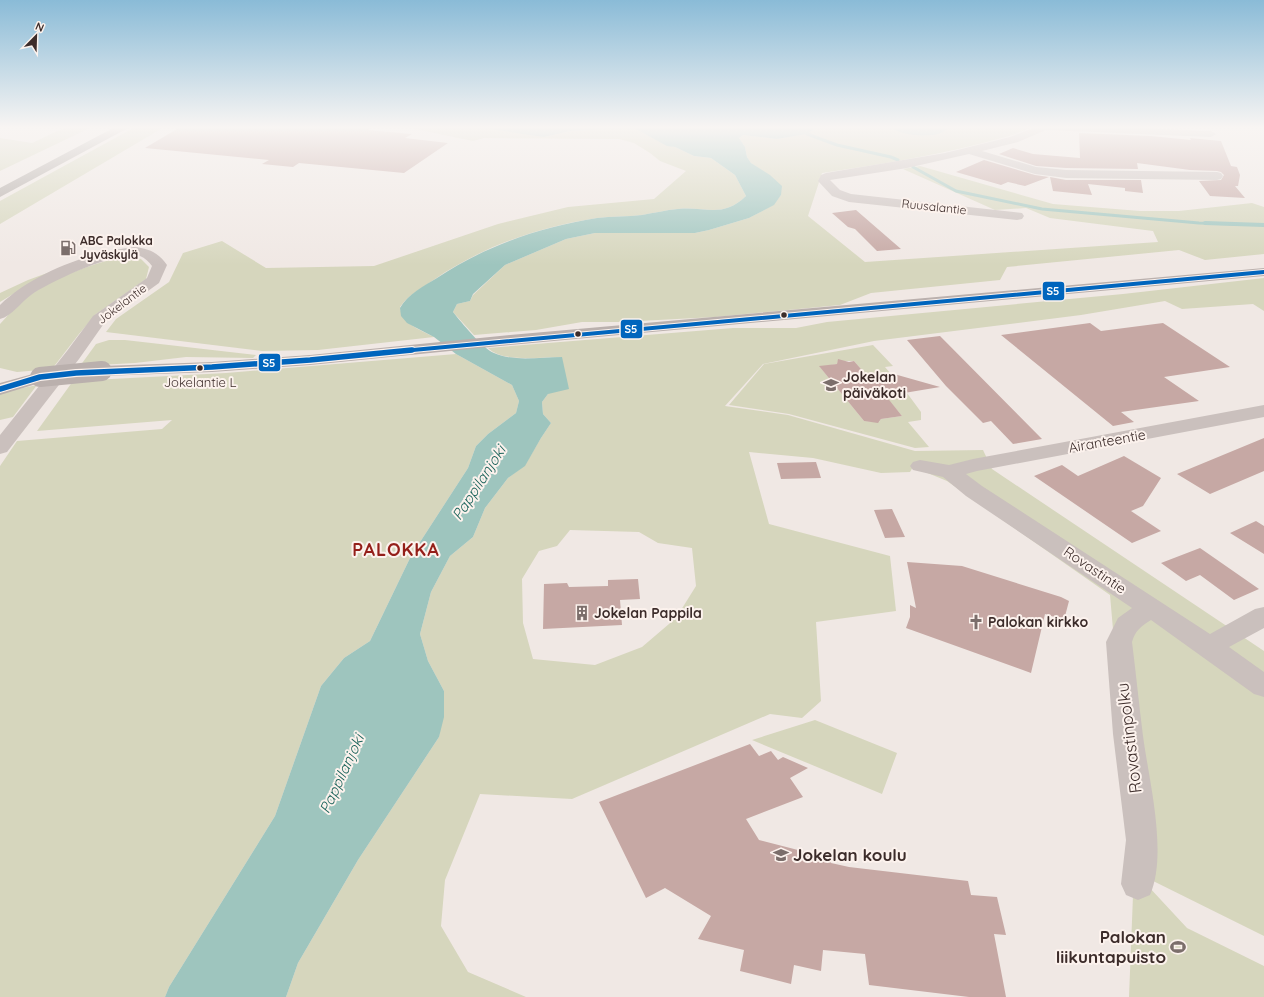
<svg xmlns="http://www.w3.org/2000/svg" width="1264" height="997" font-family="Quicksand,sans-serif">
	<rect width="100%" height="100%" fill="#f0e8e4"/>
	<path fill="#d6d6bd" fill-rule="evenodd" d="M68,126H94L0,171V138L32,143Z
		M137,126H166L0,224V201Z
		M400,126H492L545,137L571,131L634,128L667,145L675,147L694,156L711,158L735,175L746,196C722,219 706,206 678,209C666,210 654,213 642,215C628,217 612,216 597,218C539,227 483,246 435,279C422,288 408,295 400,307C403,325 419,329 434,337L318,350L262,351L106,332L116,319L169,282L183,253L222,241L266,268L374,266L498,224L568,207L654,199L686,171L660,161L650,153L634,143L619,139L484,138L473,141Z
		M831,126H1012L1029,128C1014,136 996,139 979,144C927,157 875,165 822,173L808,216L865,262L1158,242L1153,231L1050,218L1026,208L995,210L903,169L920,166L1053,204L1140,211H1179L1252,203L1264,207V254L1205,260L1179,250L1007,267L1000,280L871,293L840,305L715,317L620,322H582L536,330L474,335L453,312L457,304L470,301L473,295L505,265L566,239L595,233H695L709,230L749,218L773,205L781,195L759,169L751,163L747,157L745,147L739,138L743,135L777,139L807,134L815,129Z
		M105,252L33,282L0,302V293L28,280Z
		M129,256L141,259L149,267L146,279L96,314L79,334L52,369L17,372L0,368V324C7,317 13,308 21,302C46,280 96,261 129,256Z
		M1264,278V311L1253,304L1182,309L1165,301L1081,315L874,341L763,364L725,406L788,415L915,451L983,450L992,469L1264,651V936L1135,872L1187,928L1264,966V997H1129L1134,870L1110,595L947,481L913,467L910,472L881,473L813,458L749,452L769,524L890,556L896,611L816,622L821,701L802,718L770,714L572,799L480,794L445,880L441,926L468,972L526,997H286L298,963L358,860L439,737L444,691L428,661L420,634L431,592L450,556L473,537L485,508L508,478L525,465L541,438L551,423L543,414L542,402L548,394L562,357C541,357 503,363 488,348L733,328H796L827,322L1123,294ZM570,530L639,532L658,543L692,548L696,586L676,618L642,647L595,665L533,659L523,623L522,579L539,551L557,546Z
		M109,340H125L256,355L253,358L186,357L135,363L80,366L96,344Z
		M873,345L893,366L885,367L891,374L868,377L854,361H838L837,364L820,367L864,421L879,422L881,419L902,416L885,396L907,393L921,412V420L908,422L929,447L915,448L789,414L729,405L764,364Z
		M456,354L512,385L519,401L516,413L488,434L476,446L468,468L411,556L370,641L344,658L321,686L275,816L169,987L165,997H0V466L17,441L162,429L172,420L37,431L73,381L226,373Z
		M37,385L13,417L0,420V393Z
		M815,720L897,753L882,794L752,740Z"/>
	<path fill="#9ec5be" d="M470,126H858L815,129L807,134L777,139L743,135L739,138L745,147L747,157L751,163L770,175L782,186L781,195L774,205L749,218L709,230L695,233H595L566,239L505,265L473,294L470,301L457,304L453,312C461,322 483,349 494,353C514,362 540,357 562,357L569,389L548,394L542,402L543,414L551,423L541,438L525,466L508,478L485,508L473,537L450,556L431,592L420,634L428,661L444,691V717L439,737L358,860L298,963L286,997H165L169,987L275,816L321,686L344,658L370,641L411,556L468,468L476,446L488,434L516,413L519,401L512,385L456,354L434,337L407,323L401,316L400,308C408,294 424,286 437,278C485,246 540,227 597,218C612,216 627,217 642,215C654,213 666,210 678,209C706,206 722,219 746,196L735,175L711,158L694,156L675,147L667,146L634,128L571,131L544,137Z
		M889,126H948V128C939,140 898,136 889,126Z"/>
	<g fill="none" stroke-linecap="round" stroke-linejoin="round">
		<path stroke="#9ec5be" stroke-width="3" d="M807,134L837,145L891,157L898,160
			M913,167L956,191L1042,209L1199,223L1237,224"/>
		<path stroke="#9ec5be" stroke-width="4" d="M1205,223L1264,225"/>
	</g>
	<path fill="#c6a8a4" d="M182,126H305L326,127L329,126H375L368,130L412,134L405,138L448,143L404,173L299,163L293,167L262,164L269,160L145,148Z
		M1079,133L1151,136L1191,140L1190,138L1221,141L1231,166L1237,167L1240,175L1238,186H1235L1245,198L1210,196L1199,181L1221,180L1224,175L1221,172L1217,171L1190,170L1137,163L1138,169L1066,168L1036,166L999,154L1013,148L1033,154L1080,158Z
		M984,160L1035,175L1049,177L1025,186L1008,182L1001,185L956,172Z
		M1050,177L1066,180H1141L1143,193L1125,191V188L1088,184L1092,195L1053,191Z
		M856,210L901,249L877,251L855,229L848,227L832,213Z
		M1090,323L1101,331L1163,323L1230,367L1164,377L1199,401L1121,412L1134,422L1113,426L1001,335Z
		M940,336L1042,439L1013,444L991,421L983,423L946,386L907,340Z
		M838,359L849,362L854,361L868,377L894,374L940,387L886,396L902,416L881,419L878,423L864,421L819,366L837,364Z
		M1264,438V471L1210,494L1177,474Z
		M1124,456L1161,478L1143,506L1131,511L1161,531L1132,543L1034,476L1062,465L1078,476Z
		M816,462L821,478L781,479L777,463Z
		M892,509L905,537L885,538L874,510Z
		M1256,521L1264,526V554L1230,533Z
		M1200,548L1259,589L1234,600L1200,575L1186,581L1161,563Z
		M907,562L962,566L1061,597L1069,601L1064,620L1045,614L1031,673L906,628L910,617V605L916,608Z
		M638,579L640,599L620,600L622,625L543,629L544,584L567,583L569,587L608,586V580Z
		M750,744L759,756L771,751L778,760L783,757L808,768L790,778L803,797L746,819L759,840L829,858L831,863L849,867L968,881L971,895L997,897L1006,935L994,934L1006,997H969L869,985L865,954L823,950L821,971L794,965L791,984L740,971L744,950L698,939L711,916L665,888L646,898L599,802Z"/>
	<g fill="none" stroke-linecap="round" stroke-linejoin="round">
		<path fill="#cac0bd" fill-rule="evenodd" d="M1039,126H1087L1211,131L1216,134L1211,137L1046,130L1018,142L982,151L1036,167L1066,170L1217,172L1221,173L1223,176L1221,179L1217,180L1066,178L1035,174L969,154L907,168L830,180L840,190L851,194L1022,213L1024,216L1022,219L1017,220L849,202L832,196L818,181L821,175L826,173L945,153L1010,137Z
			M134,247C148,248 159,253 167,265L159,283L105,322L79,359L7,452L0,454V435L67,351L93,316L147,278L152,266C149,262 145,258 140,256C120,249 49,282 31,295C21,302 12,316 0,319V305C33,273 89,252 134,247Z
			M1264,405V417L977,471L966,474L982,486L1210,634L1255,609L1264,607V628L1229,647L1264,672V697L1254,694L1151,620C1141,626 1135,631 1132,642C1136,673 1139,705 1143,736C1149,781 1168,854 1150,895L1138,900L1126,895L1121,884L1126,840L1113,734L1106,642L1118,618L1132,608L966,496L943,477L913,470L910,466L913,462L920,460L949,465L973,459Z"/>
		<path fill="#bab0ad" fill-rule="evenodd" d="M1264,268V276L510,345L310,365L212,372L102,376L96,375L93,371L96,367L102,366L212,362L310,355L510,335Z
			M40,372L46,373L49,377L46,381L0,395V383Z"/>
		<path fill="#afa7a3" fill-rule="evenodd" d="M117,126H129L128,128L0,197V188Z"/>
		<path stroke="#bab0ad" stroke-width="20" d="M40,377L102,371"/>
		<defs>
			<path id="bus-1-far1" d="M402,351L1264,272"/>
			<path id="bus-1" d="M0,389L40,377L76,373L212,367L310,360L412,350"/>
		</defs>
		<use href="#bus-1-far1" stroke="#fcf2ed" stroke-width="6"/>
		<use href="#bus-1" stroke="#fcf2ed" stroke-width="8"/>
		<use href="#bus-1-far1" stroke="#0065bd" stroke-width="4"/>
		<use href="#bus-1" stroke="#0065bd" stroke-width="5.5"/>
	</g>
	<linearGradient id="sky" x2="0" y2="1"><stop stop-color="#8abbd7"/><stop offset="0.48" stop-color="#f8f5f3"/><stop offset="1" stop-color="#f8f5f3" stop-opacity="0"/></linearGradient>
	<rect width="1264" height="265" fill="url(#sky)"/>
	<defs>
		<symbol id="fuel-bare" viewBox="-9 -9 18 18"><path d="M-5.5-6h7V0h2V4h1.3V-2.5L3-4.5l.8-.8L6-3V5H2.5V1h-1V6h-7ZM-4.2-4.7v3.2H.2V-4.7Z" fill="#7b6e6b" stroke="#fcf2ed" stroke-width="2.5" paint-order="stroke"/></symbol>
		<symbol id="school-bare" viewBox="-9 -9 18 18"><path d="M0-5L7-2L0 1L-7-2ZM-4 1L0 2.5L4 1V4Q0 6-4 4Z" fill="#7b6e6b" stroke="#fcf2ed" stroke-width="2.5" paint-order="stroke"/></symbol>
		<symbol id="building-bare" viewBox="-9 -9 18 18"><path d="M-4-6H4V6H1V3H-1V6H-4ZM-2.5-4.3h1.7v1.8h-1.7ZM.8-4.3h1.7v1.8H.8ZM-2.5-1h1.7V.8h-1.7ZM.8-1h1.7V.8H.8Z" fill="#7b6e6b" stroke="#fcf2ed" stroke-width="2.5" paint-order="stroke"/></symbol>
		<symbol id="church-bare" viewBox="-9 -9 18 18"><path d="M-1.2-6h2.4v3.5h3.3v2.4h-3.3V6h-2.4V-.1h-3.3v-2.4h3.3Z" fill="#7b6e6b" stroke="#fcf2ed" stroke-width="2.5" paint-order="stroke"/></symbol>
		<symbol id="stadium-bare" viewBox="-9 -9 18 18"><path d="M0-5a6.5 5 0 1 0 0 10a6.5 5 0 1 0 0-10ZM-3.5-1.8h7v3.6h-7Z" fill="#7b6e6b" stroke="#fcf2ed" stroke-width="2.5" paint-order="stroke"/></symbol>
	</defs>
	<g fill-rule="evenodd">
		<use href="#fuel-bare" x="57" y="237" width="22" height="22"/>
		<use href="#school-bare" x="820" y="374" width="22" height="22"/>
		<use href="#building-bare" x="571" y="602" width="22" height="22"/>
		<use href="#church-bare" x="965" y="611" width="22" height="22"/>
		<use href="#school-bare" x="770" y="844" width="22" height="22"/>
		<use href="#stadium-bare" x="1167" y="936" width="22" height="22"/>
	</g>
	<g fill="#3c2c2a" stroke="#fcf2ed" stroke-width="1.5">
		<circle cx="784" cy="315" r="3.5"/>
		<circle cx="578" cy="334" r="3.5"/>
		<circle cx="200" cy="368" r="3.5"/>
	</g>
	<g text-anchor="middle" stroke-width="4" stroke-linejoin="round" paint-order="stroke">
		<g font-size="12" fill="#3c2c2a" stroke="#fcf2ed">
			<text transform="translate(934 207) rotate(6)" y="4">Ruusalantie</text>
			<text transform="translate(122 304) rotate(-37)" y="4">Jokelantie</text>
		</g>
		<g font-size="12" font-weight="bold" fill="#3c2c2a" stroke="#fcf2ed" text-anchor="start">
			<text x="80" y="245">ABC Palokka<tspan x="80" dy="14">Jyväskylä</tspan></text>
		</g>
		<g font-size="13" fill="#3c2c2a" stroke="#fcf2ed">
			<text x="200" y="387">Jokelantie L</text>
		</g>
		<g font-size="14" font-weight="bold" fill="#3c2c2a" stroke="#fcf2ed" text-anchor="start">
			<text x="843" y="382">Jokelan<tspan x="843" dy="16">päiväkoti</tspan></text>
			<text x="594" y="618">Jokelan Pappila</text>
			<text x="988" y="627">Palokan kirkko</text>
		</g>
		<g font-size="14" fill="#3c2c2a" stroke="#fcf2ed">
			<text transform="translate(1107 441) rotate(-10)" y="5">Airanteentie</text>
			<text transform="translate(1095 570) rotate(34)" y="5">Rovastintie</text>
		</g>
		<g font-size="15" font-style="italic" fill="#1a635a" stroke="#fcf2ed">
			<text transform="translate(479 483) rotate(-57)" y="5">Pappilanjoki</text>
			<text transform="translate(342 774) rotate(-65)" y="5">Pappilanjoki</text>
		</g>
		<g font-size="17" fill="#3c2c2a" stroke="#fcf2ed">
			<text transform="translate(1129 738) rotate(-97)" y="6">Rovastinpolku</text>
		</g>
		<g font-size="17" font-weight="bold" fill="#3c2c2a" stroke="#fcf2ed" text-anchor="start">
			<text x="793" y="861">Jokelan koulu</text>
			<text x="1166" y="943" text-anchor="end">Palokan<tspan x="1166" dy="20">liikuntapuisto</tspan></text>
		</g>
		<g font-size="18" font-weight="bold" letter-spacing="1" fill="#941f19" stroke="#fcf2ed">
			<text x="396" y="556">PALOKKA</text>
		</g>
	</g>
	<g stroke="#fcf2ed" stroke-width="1.5">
		<rect x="1042" y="281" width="23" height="20" rx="4" fill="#0065bd"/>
		<rect x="620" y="319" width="23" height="20" rx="4" fill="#0065bd"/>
		<rect x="258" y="353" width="23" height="19" rx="4" fill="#0065bd"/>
	</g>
	<g font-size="11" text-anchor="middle" font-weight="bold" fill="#fff">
		<text x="1053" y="295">S5</text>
		<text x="631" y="333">S5</text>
		<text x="269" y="367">S5</text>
	</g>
	<g transform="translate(36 36) rotate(23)" stroke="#fcf2ed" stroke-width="3" paint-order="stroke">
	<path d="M0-3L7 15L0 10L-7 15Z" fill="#3c2c2a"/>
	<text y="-6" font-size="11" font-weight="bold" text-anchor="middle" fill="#3c2c2a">N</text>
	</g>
</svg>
